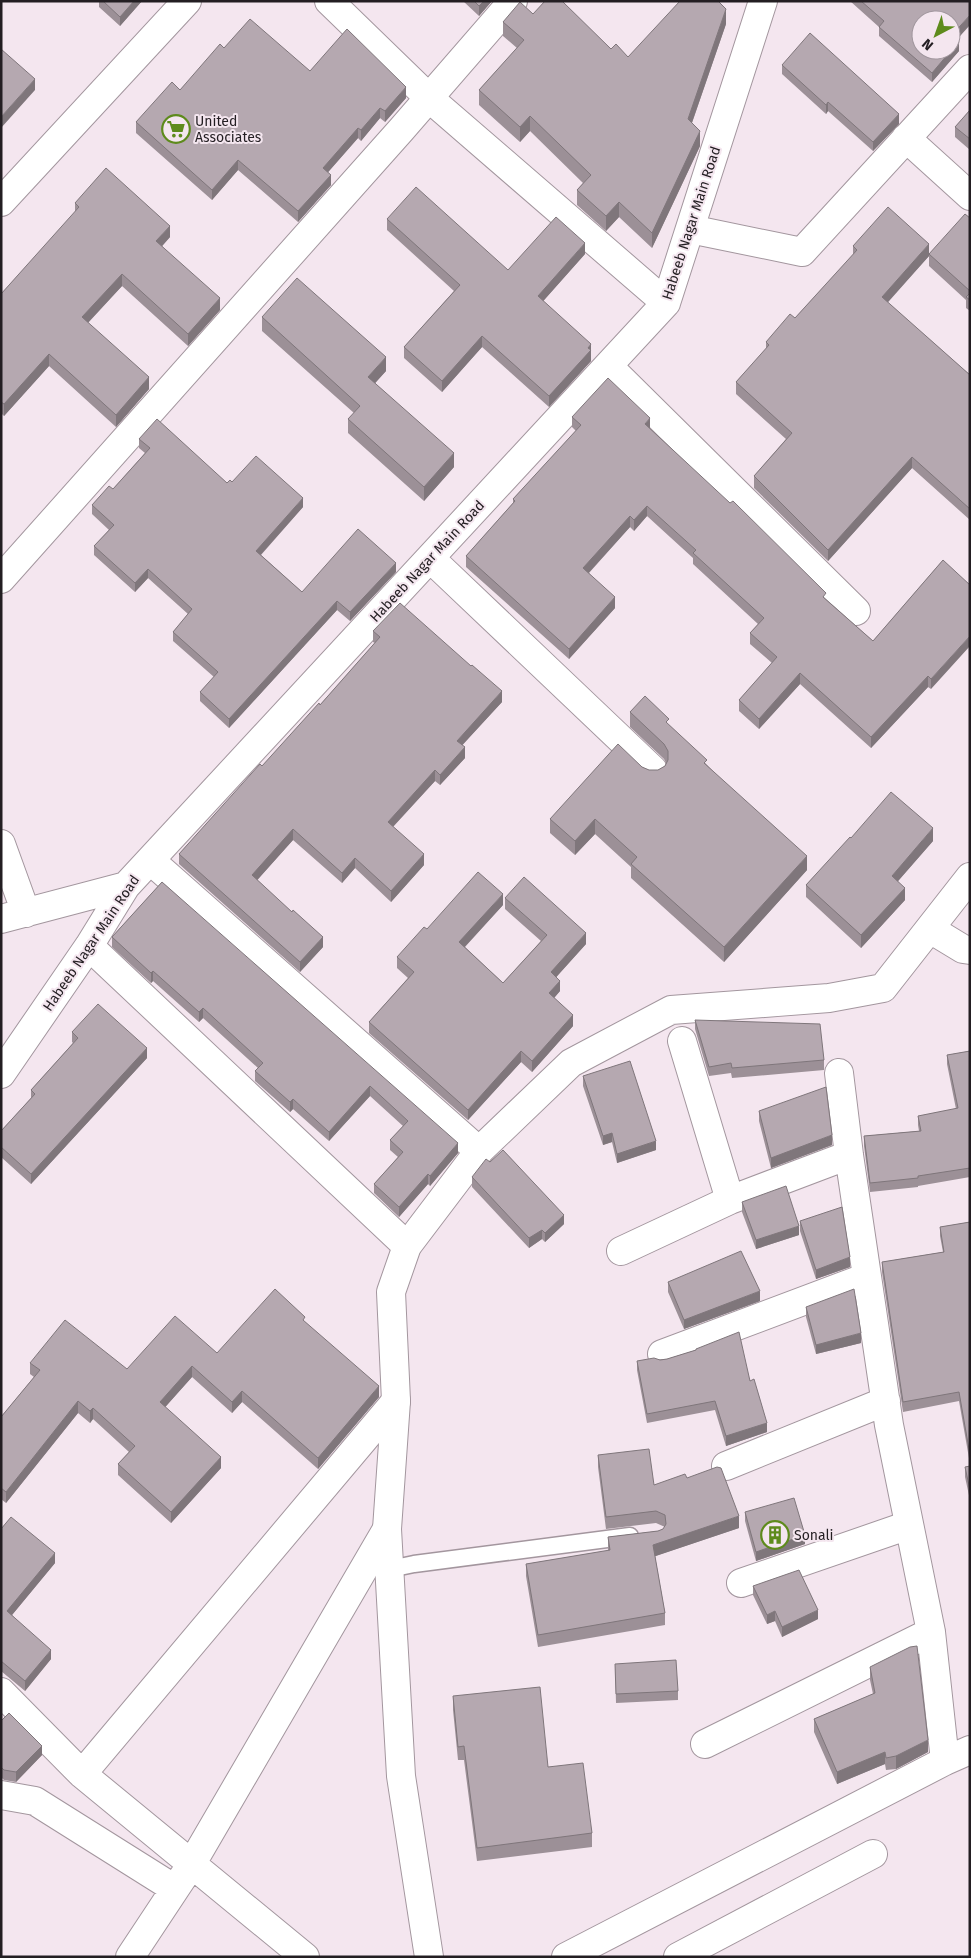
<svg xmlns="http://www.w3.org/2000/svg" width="971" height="1958" font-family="'Fira Sans',sans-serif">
	<rect width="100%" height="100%" fill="#f4e6ef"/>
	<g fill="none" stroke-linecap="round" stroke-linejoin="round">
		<defs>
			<path id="service" d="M390,1569L414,1564L630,1536"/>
			<path id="minor" d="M329,1L429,98L666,303
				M906,138L970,196
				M690,229L802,252L970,69
				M608,366L856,611
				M430,558L653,770
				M1,579L401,130L513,1
				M1,844L26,913
				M150,860L479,1151
				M1,919L126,886
				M930,929L963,949L970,950
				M89,946L407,1246
				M682,1041L730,1200
				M839,1073L849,1155L889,1425L931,1632L945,1761
				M1,1074L89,946L126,886L666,303L763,1
				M621,1251L730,1200L849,1155
				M662,1354L867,1277
				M726,1466L886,1401
				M741,1583L909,1525
				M1,1692L82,1774L305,1957
				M705,1744L931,1632
				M82,1774L396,1401
				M1,1795L35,1801L175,1889L191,1865L387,1529
				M130,1957L175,1889
				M566,1957L945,1761L970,1750
				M678,1957L873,1854"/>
			<path id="tertiary" d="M1,202L187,1
				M429,1957L401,1776L387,1529L396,1401L391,1292L407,1246L479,1151L571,1063L671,1010L829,998L883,988L970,877"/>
		</defs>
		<use href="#service" stroke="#a3969e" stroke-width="19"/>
		<use href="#minor" stroke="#a3969e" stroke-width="30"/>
		<use href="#tertiary" stroke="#a3969e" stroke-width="30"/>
		<use href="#service" stroke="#fff" stroke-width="16"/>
		<use href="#minor" stroke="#fff" stroke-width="28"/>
		<use href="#tertiary" stroke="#fff" stroke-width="28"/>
	</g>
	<path fill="#9c9097" d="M99,1H142L120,26L99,7Z
		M463,1H492L479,16Z
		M850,1H970L957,39L959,51L932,82L879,36V27Z
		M533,14L611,49L628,57L726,24L692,123L700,146L652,248L619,217L606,231L577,205V190L583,183L530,131L520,142L479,105V90L517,48L503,36V22Z
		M224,48L406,98L385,122L380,118L361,141L358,138L328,172L331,185L298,222L238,170L212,200L136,133V122L180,90Z
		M782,65L899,124L873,151L828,111L826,114L782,74Z
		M970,110V150L955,137V127Z
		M75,203L170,237L162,246L220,310L188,346L122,286L88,323L149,389L116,427L49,366L4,416L1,413V294L75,213Z
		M970,218V311L966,308V300L929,266V256L887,302L970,375V520L912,468L828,561L754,488V476L786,439L736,394V382L766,349V342L795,318L853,255V246L929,254Z
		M387,219L508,270L585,254L543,301L591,355V361L549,407L482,347L442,392L404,358V347L454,291L387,230Z
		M262,317L386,371L375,383L454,467L424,501L348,433V419L354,413L262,331Z
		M572,417L650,429L826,599L873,641L943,560L931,689L928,687L871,748L800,684L759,729L739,711V700L772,663L750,644V633L758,624L693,564V558L647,516L634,531L630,527L589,573L615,608L569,659L466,567V556L513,503V499L576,431L572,427Z
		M139,439L227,483L232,482L303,507L261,555L302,592L396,572L350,621L337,610L229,728L200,701V692L214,677L173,641V632L188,614L148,578L135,592L94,555V546L109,530L92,514V505L113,489L145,453L139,448Z
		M373,631L502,702L462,745L465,758L440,785L435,781L393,827L424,865L391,902L355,868L342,883L293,840L257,880L323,947L300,972L179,864V854L320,705L375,643L373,642Z
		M630,712L669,725L807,870L724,962L631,878V867L595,834L575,855L550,833V819L642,767L649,770H658L665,766L666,763L664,759L630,727Z
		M851,838L933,841L898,881L905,900L861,948L806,897V885Z
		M162,882L458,1153L430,1186L428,1184L399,1217L374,1193V1184L398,1157L390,1150V1140L403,1126L370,1096L329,1141L293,1109L290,1112L255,1081V1071L258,1068L203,1018L199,1022L153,981L151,983L112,947V937Z
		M505,898L586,944L556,977L560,991L554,998L573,1026L532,1072L521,1062L468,1120L369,1033V1022L408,978L397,968V957L427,929L503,905L465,947L503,983L541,941L505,909Z
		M695,1020L824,1060V1070L732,1078L731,1073L709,1076L695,1029Z
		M72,1032L147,1058L31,1184L1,1157V1131L31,1098V1090L73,1043L72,1042Z
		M970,1051V1177L918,1186V1187L870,1192L864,1146V1136L919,1131L918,1125V1116L956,1109L947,1064V1055Z
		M583,1076L656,1150L617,1163L612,1142L603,1145L583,1086Z
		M759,1111L832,1145L771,1168L759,1121Z
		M472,1177L564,1224L545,1242L542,1239L529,1248L472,1187Z
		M742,1202L799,1235L756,1249L742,1212Z
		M800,1221L850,1267L816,1279L800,1231Z
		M970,1222V1464L959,1401L903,1412L882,1272V1262L943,1252L940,1236V1227Z
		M668,1282L760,1301L684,1329L668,1292Z
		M806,1307L861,1343L816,1354L806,1317Z
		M305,1322L379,1397L318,1469L242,1402L232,1413L192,1377L165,1407L221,1468L171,1523L118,1475V1464L129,1452L93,1419L90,1423L78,1413L6,1503L1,1499V1417L34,1377L30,1374V1363L127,1369L217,1353Z
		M696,1349L750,1381L767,1432L726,1446L715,1410L647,1423L637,1370V1361L667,1359L696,1350Z
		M598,1455L654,1485L687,1478L739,1528L655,1556L665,1613V1625L538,1647L526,1576V1564L608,1551V1537L658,1531L663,1529L665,1527L656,1523L606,1529L598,1467Z
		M970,1466V1500L965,1477V1467Z
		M745,1512L805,1544L756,1561L745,1521Z
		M1,1529L55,1563L12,1615L51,1659L25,1691L1,1671Z
		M753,1586L818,1619L782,1637L775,1621L767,1624L753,1595Z
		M615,1664L678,1691V1700L616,1703Z
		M870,1667L928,1752L896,1769L886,1770L885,1764L837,1784L814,1732V1719L873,1694L870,1680Z
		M453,1696L548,1767L592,1833V1847L477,1861L464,1760H458L453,1710Z
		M1,1721L42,1755L16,1782L4,1780L1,1777Z"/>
	<path fill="#7f767b" d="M134,1H142L120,26V17Z
		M484,1H492L479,16V6Z
		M726,9V24L688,134V119Z
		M970,15V25L952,45V35Z
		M959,41V51L932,82V73Z
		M35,79V90L1,128V117Z
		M406,87V98L385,122V111Z
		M828,102V111L826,114V105Z
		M380,108V118L361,141V130Z
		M899,114V124L873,151V142Z
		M530,116V131L520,142V127Z
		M358,128V138L323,178V168Z
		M700,131V146L652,248V233Z
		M238,160V170L212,200V190Z
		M331,175V185L298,222V211Z
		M619,202V217L606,231V216Z
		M170,226V237L156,253V241Z
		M585,243V254L538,307V296Z
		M929,244V256L882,309V297Z
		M122,274V286L82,329V317Z
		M220,298V310L188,346V334Z
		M482,336V347L442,392V381Z
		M591,344V361L549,407V396Z
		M49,354V366L4,416V404Z
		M386,357V371L368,391V377Z
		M149,377V389L116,427V415Z
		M650,418V429L645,424Z
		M454,453V467L424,501V487Z
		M912,457V468L828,561V550Z
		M303,498V507L256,560V551Z
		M647,506V516L634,531V520Z
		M630,516V527L583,579V568Z
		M396,563V572L350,621V612Z
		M148,569V578L135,592V583Z
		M615,597V608L569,659V649Z
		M337,601V610L229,728V719Z
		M970,636V646L931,689V679Z
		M800,673V684L759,729V719Z
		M928,676V687L871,748V737Z
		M502,691V702L457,751V741Z
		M465,747V758L440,785V775Z
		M435,770V781L388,832V822Z
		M595,819V834L575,855V841Z
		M933,828V841L892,888V876Z
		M293,829V840L252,886V875Z
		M424,854V865L391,902V891Z
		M807,856V870L724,962V947Z
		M355,858V868L342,883V873Z
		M905,888V900L861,948V935Z
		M503,894V905L459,953V942Z
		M586,933V944L551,983V972Z
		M323,937V947L300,972V962Z
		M153,971V981L151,983V973Z
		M560,981V991L549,1004V993Z
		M203,1008V1018L199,1022V1012Z
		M573,1015V1026L532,1072V1061Z
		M147,1048V1058L31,1184V1174Z
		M521,1051V1062L468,1120V1110Z
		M370,1086V1096L329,1141V1132Z
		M293,1099V1109L290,1112V1102Z
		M612,1133V1142L603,1145V1136Z
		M832,1135V1145L771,1168V1158Z
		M656,1141V1150L617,1163V1154Z
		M458,1143V1153L430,1186V1176Z
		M428,1174V1184L399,1217V1207Z
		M564,1215V1224L545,1242V1233Z
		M799,1226V1235L756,1249V1240Z
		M542,1230V1239L529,1248V1238Z
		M850,1257V1267L816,1279V1270Z
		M760,1291V1301L684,1329V1320Z
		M861,1333V1343L816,1354V1345Z
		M192,1366V1377L160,1413V1402Z
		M379,1386V1397L318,1469V1458Z
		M242,1391V1402L232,1413V1402Z
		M78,1401V1413L6,1503V1492Z
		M93,1408V1419L90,1423V1411Z
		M767,1423V1432L726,1446V1436Z
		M221,1457V1468L171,1523V1512Z
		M739,1516V1528L653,1557V1545Z
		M805,1535V1544L756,1561V1552Z
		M55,1553V1563L7,1621V1611Z
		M818,1610V1619L782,1637V1627Z
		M775,1611V1621L767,1624V1615Z
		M51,1650V1659L25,1691V1681Z
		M928,1740V1752L896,1769V1756Z
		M42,1746V1755L16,1782V1772Z
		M885,1752V1764L837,1784V1772Z"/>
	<path fill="#b5a8b0" stroke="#7f767b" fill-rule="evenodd" d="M103,1H134L120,17Z
		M474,1H484L479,6Z
		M545,1H562L611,49L616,44L628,57L680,1H718L726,9L688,119L700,131L652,233L619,202L606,216L577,190L591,175L530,116L520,127L479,90L524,40L503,22L520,2L533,14Z
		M861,1H970V15L952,35L959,41L932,73L879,27L884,21ZM921,20H951V50H921Z
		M250,19L310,71L347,29L406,87L385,111L380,108L361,130L358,128L323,168L331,175L298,211L238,160L212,190L136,122L172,82L180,90L220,44L224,48Z
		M810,33L899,114L873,142L828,102L826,105L782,65Z
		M1,49L35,79L1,117Z
		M970,110V139L955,127Z
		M106,168L170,226L156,241L220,298L188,334L122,274L82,317L149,377L116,415L49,354L4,404L1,402V294L79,207L75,203Z
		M416,187L508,270L556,217L585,243L538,296L591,344L588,348L591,350L549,396L482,336L442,381L404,347L460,285L387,219Z
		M888,207L929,244L882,297L970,375V509L912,457L828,550L754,476L792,433L736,382L769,345L766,342L790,314L795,318L857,250L853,246Z
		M965,214L970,218V291L929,254Z
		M297,278L386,357L368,377L454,453L424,487L348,419L360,406L262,317Z
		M970,293V300L966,297Z
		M608,378L650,418L645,424L730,503L733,501L826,593L823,597L873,641L943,560L970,585V636L931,679L928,676L871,737L800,673L759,719L739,700L777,657L750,633L764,618L693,553L696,550L647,506L634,520L630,516L583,568L615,597L569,649L466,556L515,501L513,499L581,425L572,417Z
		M157,419L227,483L230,480L232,482L256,456L303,498L256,551L302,592L358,529L396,563L350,612L337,601L229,719L200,692L218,672L173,632L192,609L148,569L135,583L94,546L114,525L92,505L109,486L113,489L150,448L139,439Z
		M400,603L471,666L472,665L502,691L457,741L465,747L440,775L435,770L388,822L424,854L391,891L355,858L342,873L293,829L252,875L292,912L293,910L323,937L300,962L179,854L260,764L262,766L319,703L320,705L380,637L373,631Z
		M645,696L669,719L666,722L707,760L704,763L807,856L724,947L631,864L637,857L595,819L575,841L550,819L618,744L642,767L649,770H658L665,766L668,760V751L664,744L630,712Z
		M891,792L933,828L892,876L905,888L861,935L806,885L850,837L851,838Z
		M478,872L503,894L459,942L503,983L547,935L505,898L524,877L586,933L551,972L560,981L549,993L573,1015L532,1061L521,1051L468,1110L369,1022L414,972L397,957L424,927L427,929Z
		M162,882L458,1143L430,1176L428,1174L399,1207L374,1184L403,1152L390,1140L408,1121L370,1086L329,1132L293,1099L290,1102L255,1071L263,1063L203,1008L199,1012L153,971L151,973L112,937Z
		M98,1004L147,1048L31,1174L1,1147V1131L35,1094L31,1090L78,1038L72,1032Z
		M695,1020L820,1024L824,1060L732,1068L731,1063L709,1067Z
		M970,1051V1168L918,1176V1178L870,1183L864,1136L921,1131L918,1116L958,1108L947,1055Z
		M630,1061L656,1141L617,1154L612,1133L603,1136L583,1076Z
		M826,1087L832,1135L771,1158L759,1111Z
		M503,1150L564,1215L545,1233L542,1230L529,1238L472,1177L486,1159L490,1162Z
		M786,1186L799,1226L756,1240L742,1202Z
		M842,1207L850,1257L816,1270L800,1221Z
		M970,1222V1455L959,1392L903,1402L882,1262L944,1252L940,1227Z
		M741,1251L760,1291L684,1320L668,1282Z
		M275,1289L305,1317L303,1320L379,1386L318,1458L242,1391L232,1402L192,1366L160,1402L221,1457L171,1512L118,1464L135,1446L93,1408L90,1411L78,1401L6,1492L1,1488V1417L40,1370L30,1363L65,1320L127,1369L175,1316L217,1353Z
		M854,1289L861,1333L816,1345L806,1307Z
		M739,1332L750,1381L754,1379L767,1423L726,1436L715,1401L647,1414L637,1361L654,1358L660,1360L667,1359L696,1350V1349Z
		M649,1449L654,1485L685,1474L687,1478L717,1467L721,1468L739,1516L653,1545L665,1613L538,1635L526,1564L610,1550L608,1537L658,1531L663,1529L666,1524L665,1515L656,1511L606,1517L598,1455Z
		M970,1466V1490L965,1467Z
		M794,1498L805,1535L756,1552L745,1512Z
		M11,1517L55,1553L7,1611L51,1650L25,1681L1,1661V1529Z
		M799,1570L818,1610L782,1627L775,1611L767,1615L753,1586Z
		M917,1646L928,1740L896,1756L886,1758L885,1752L837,1772L814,1719L875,1693L870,1667L910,1647Z
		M676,1660L678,1691L616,1694L615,1664Z
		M540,1687L548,1767L583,1763L592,1833L477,1848L464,1746L458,1747L453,1696Z
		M9,1713L42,1746L16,1772L4,1770L1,1767V1721Z"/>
	<defs>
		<symbol id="supermarket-ring" viewBox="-11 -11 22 22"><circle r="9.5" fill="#f4e6ef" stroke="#5e8b1c" stroke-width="1.5"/><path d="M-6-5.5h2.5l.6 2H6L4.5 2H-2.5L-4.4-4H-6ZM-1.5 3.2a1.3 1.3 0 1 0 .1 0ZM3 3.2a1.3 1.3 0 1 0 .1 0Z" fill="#5e8b1c"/></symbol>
		<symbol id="building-ring" viewBox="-11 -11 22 22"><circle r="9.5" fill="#f4e6ef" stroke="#5e8b1c" stroke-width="1.5"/><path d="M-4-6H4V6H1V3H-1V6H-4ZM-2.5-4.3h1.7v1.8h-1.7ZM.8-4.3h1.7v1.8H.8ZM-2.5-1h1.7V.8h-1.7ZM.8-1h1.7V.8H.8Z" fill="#5e8b1c"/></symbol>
	</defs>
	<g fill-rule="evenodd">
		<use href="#supermarket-ring" x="160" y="113" width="32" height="32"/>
		<use href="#building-ring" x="759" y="1519" width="32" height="32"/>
	</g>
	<g text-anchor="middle" stroke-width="4" stroke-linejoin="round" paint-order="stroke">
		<g font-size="14" fill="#231e22" stroke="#f4e6ef" text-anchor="start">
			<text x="195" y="126">United<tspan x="195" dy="16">Associates</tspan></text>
			<text x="794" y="1540">Sonali</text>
		</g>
		<g font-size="14" fill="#231e22" stroke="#f4e6ef">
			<text transform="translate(691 223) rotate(-72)" y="5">Habeeb Nagar Main Road</text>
			<text transform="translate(427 561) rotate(-47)" y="5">Habeeb Nagar Main Road</text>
			<text transform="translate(91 943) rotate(-56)" y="5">Habeeb Nagar Main Road</text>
		</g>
	</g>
	<rect width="971" height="1958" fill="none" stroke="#231e22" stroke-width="5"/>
	<g transform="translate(936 35) rotate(221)"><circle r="24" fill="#f4e6ef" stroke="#a0969d"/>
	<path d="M0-4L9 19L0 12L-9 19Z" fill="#5e8b1c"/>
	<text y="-8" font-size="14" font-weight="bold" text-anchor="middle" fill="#231e22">N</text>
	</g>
</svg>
